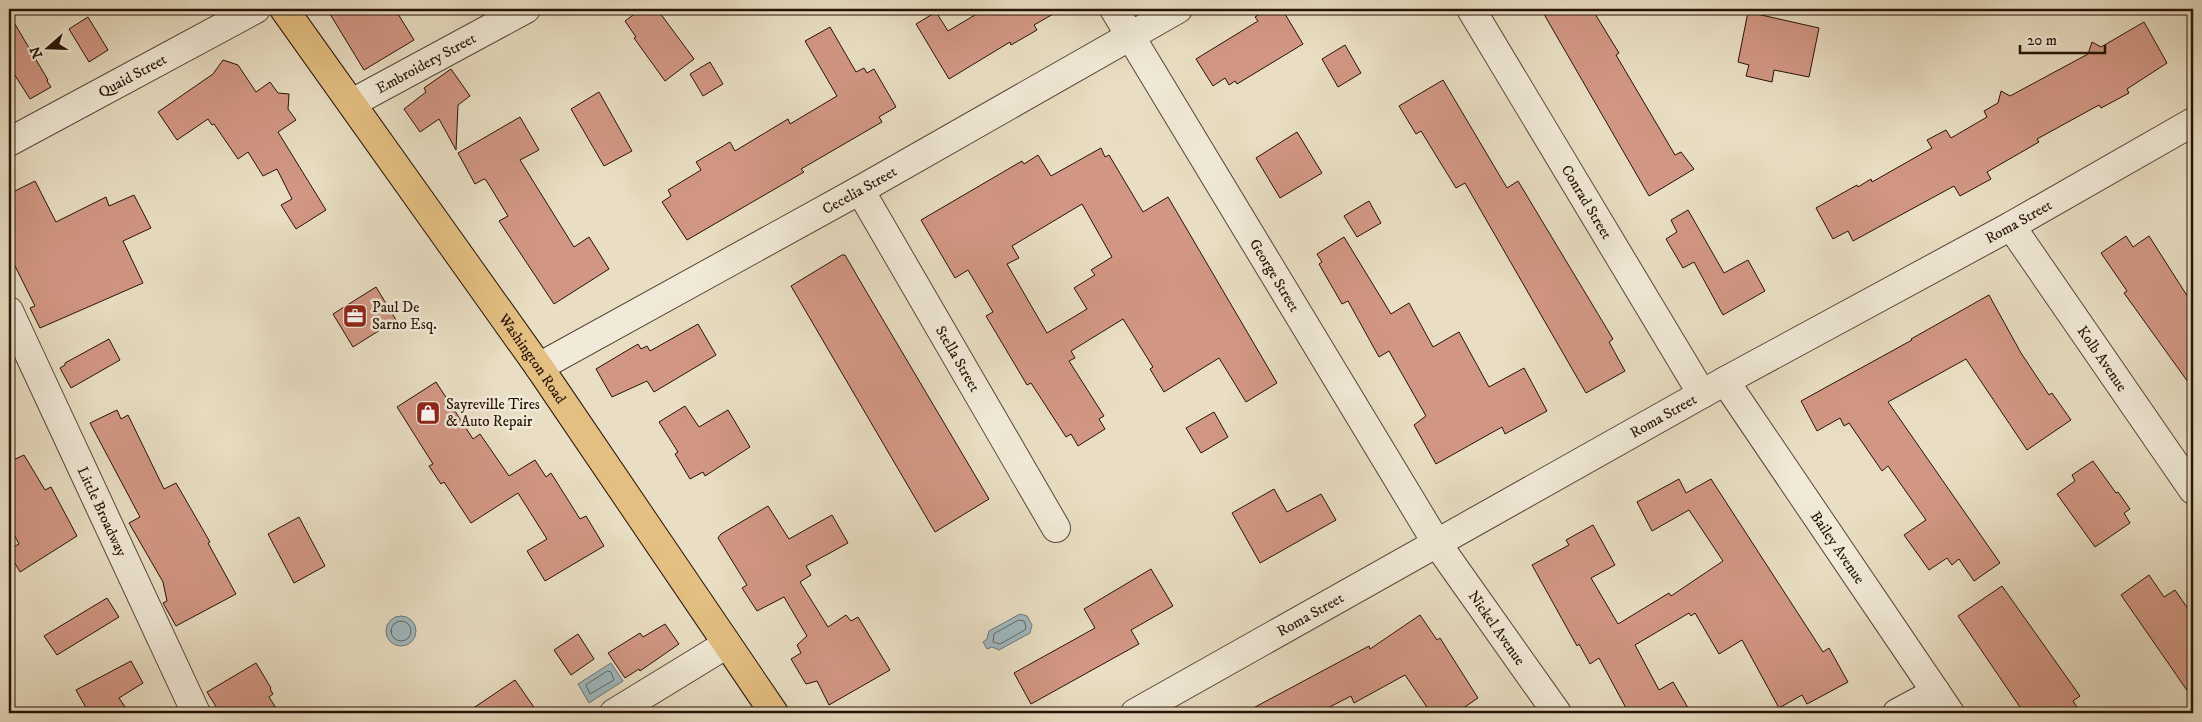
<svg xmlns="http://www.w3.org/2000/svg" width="2202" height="722" font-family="'IM FELL DW Pica',serif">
	<rect width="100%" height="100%" fill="#e9dec3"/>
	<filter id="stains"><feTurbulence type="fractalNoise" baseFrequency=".004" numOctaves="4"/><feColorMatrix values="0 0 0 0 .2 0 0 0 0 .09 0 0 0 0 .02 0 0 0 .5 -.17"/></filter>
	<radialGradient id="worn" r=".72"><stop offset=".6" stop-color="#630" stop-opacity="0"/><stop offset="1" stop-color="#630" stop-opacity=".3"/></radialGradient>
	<path fill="#9fb9c0" stroke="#6f7676" d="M1020,614L1027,616L1032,625L1030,633L999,650L992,647L987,649L983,642L987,639L989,631Z
		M386 631a15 15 0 1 1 30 0a15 15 0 1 1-30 0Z
		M611,663L623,681L589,703L578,684Z"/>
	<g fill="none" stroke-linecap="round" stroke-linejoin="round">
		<path stroke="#636664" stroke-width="1" d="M1019,620L1024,621L1026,626L1025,630L1000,644L993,642L994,634Z
			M391 631a10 10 0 1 1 20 0a10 10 0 1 1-20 0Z
			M608,671L611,672L614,680L590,694L586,685Z"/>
	</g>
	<path fill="#d29784" stroke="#271207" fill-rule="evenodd" d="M327,9H395L414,40L364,70Z
		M641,9H657L694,59L665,81L634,38L636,37L625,21Z
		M985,9H1062L1034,25L1037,30L1011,45L1010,42L949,79L916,24L936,12L948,31Z
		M1268,9H1282L1303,44L1237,84L1235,81L1229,85L1225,78L1213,86L1196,59L1258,21L1255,17Z
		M1541,9H1592L1619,53L1616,55L1675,155L1681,152L1694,169L1649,196Z
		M1748,12L1819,28L1809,77L1774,70L1772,82L1746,76L1749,65L1738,62Z
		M9,14L48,80L47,81L51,87L30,99L9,66Z
		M88,17L108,50L89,62L69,29Z
		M2144,22L2167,63L2127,89L2129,93L2101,108L2099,105L2037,139L2039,142L1987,172L1991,179L1960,196L1954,186L1853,241L1848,231L1833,239L1816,208L1857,185L1858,187L1871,179L1872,182L1932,148L1927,140L1946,130L1951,138L1987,117L1984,111L1998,103L2001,91L2010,96L2088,54L2092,42L2101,47Z
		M830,27L856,72L864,68L867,73L874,69L896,107L879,117L882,122L801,169L804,172L687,240L662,202L671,196L668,190L701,170L696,162L730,142L735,151L788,119L790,124L837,96L805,41Z
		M1345,45L1361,73L1338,87L1322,59Z
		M223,60L238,65L256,92L270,82L278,93L289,94L288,109L296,120L278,132L326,210L296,229L281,205L292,199L277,169L263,176L248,152L238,159L214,124L212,125L208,119L177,140L158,112L213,74Z
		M710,62L723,84L703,96L690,74Z
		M451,69L470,96L458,105L456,150L439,119L420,132L404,109L426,92L424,88Z
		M1443,80L1507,188L1518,181L1613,339L1609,342L1625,371L1586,393L1465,183L1456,188L1421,131L1416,134L1399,106Z
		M599,92L632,151L604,166L571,109Z
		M520,117L539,150L520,160L574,247L589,237L609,269L554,304L499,221L508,216L486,180L484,179L475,184L458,153Z
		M1297,132L1322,173L1280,198L1256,158Z
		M1101,148L1105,157L1109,155L1143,212L1168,197L1277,383L1246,402L1219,358L1164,392L1150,369L1153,367L1123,319L1071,351L1075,358L1069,361L1104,416L1099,419L1105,429L1078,446L1071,434L1066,437L1031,383L1027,385L986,316L993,312L968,270L955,278L921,220L1022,161L1024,164L1038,155L1051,176ZM1082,204L1112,257L1091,270L1095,275L1074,288L1087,309L1047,333L1007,264L1019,258L1012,246Z
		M35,181L56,222L106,197L109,206L134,195L151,228L123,241L143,283L40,328L30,308L35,306L9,254V194Z
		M1369,201L1381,223L1357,237L1344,216Z
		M1688,210L1724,273L1748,260L1765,291L1723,315L1694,262L1683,268L1666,239L1677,232L1671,220Z
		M2126,236L2133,247L2149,236L2193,305V389L2124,293L2127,291L2101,253Z
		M1344,237L1391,314L1409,303L1433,347L1459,332L1489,387L1524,368L1547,411L1505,434L1502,427L1436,464L1414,425L1426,416L1389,351L1379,357L1348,301L1342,304L1319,264L1322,262L1317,254Z
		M842,255H845L863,286L989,499L935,532L791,286Z
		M376,287L396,320L353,347L333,314Z
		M1989,295L2021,353L2049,395L2052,393L2071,420L2027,450L1966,359L1888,402L2000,563L1974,581L1959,559L1952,565L1947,558L1929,570L1904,535L1926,520L1888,466L1882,471L1849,423L1844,426L1840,418L1817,431L1801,401L1912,340L1911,339Z
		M698,324L716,355L654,392L647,381L612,397L596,369L638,344L641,349L647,346L650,351Z
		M109,339L120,360L71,388L60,368L65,365V363Z
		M436,382L473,439L480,434L509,476L535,460L546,477L551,473L580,519L586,516L604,546L545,581L527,551L547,539L518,493L471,523L444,482L441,484L429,466L433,464L397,407Z
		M685,406L699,427L728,410L750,447L705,476L703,472L690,479L675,454L678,452L659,422Z
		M117,410L121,419L128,415L164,489L176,483L210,542L208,543L236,594L176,626L163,603L167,601L163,582L129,523L140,517L90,423Z
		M1214,412L1228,437L1201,453L1186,428Z
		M24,455L45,490L51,487L77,536L20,572L9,553V549L19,544L9,525V462Z
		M2093,461L2116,493L2118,492L2130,509L2124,513L2130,523L2095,547L2057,494L2075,481L2072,475Z
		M1679,479L1686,493L1711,479L1823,652L1829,648L1848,682L1807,704L1802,695L1779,708L1742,640L1719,654L1695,613L1691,616L1689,613L1635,645L1659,690L1673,682L1691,713H1616L1626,708L1599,658L1590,664L1579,644L1577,646L1532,565L1569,545L1566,540L1593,525L1615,565L1591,578L1618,624L1669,593L1671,596L1723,561L1689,510L1652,531L1637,502Z
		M1274,489L1287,512L1321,494L1336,520L1260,563L1232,513Z
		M768,506L789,539L832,515L848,543L806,566L811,575L800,582L828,627L846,615L851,621L858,617L890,670L829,705L817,681L806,684L791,659L801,653L797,645L807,636L784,597L757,611L742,588L747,585L718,538L721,534Z
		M299,517L325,566L294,583L268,534Z
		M1151,569L1173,606L1131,630L1139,644L1031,704L1014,673L1095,628L1084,609Z
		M2149,575L2164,597L2175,590L2193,616V699L2121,595Z
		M2002,586L2080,696L2073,701L2081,713H2024L1958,616Z
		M107,598L119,617L57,655L44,636Z
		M1420,615L1437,640L1440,638L1478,698L1456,713H1431L1405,675L1354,703L1351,696L1318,713H1244L1369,646L1370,649Z
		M665,624L679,644L640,671L639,669L625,678L608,653L640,633L643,637Z
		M578,634L594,659L571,675L554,650Z
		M131,661L143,683L119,698L129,713H89L76,690Z
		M256,663L271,688L270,689L273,694L269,697L279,713H220L207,692Z
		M515,680L538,713H466Z"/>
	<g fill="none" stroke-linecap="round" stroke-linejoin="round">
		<defs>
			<g id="minor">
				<path id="s1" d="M1114,9L1436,542L1557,713"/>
				<path id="s2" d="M1471,9L1702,394"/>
				<path id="s3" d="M352,103L526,9"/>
				<path id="s4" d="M9,142L256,9"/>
				<path id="s5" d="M860,190L1056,528"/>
				<path id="s6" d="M2011,226L2193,490"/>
				<path id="s7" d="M9,311L196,713"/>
				<path id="s8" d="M539,367L860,190L1178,9"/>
				<path id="s9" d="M1725,381L1950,713"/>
				<path d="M614,713L727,644"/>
				<path id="s10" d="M1135,713L1725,381L2011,226L2193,122"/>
				<path d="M1897,713L1936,692"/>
			</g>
			<g id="primary">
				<path id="s11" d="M284,9L539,367L774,713"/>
			</g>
		</defs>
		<use href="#minor" stroke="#584536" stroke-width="30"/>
		<use href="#primary" stroke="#271207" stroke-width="30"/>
		<use href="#minor" stroke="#f1ead8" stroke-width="28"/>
		<use href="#primary" stroke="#e4bf82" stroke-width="28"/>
	</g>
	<defs>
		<symbol id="office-square" viewBox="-11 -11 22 22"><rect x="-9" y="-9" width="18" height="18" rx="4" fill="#8f2418" stroke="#f1ead8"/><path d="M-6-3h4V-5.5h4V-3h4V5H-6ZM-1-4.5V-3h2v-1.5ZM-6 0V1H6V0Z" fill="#fff"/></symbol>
		<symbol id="shop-square" viewBox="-11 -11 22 22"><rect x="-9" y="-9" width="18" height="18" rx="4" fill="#8f2418" stroke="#f1ead8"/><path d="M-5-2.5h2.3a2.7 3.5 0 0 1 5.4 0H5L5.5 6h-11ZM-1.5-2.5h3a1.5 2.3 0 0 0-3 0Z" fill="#fff"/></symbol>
	</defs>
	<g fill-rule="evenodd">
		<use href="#office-square" x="341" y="302" width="28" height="28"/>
		<use href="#shop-square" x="414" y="399" width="28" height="28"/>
	</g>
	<g text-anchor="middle" stroke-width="5" stroke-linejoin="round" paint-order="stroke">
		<g font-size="15" fill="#271207" stroke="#f1ead8">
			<text dy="5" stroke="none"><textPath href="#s3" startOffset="84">Embroidery Street</textPath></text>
			<text dy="5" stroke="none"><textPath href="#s4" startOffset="140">Quaid Street</textPath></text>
			<text dy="5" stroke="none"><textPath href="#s8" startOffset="366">Cecelia Street</textPath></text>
			<text dy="5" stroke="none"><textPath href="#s2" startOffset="225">Conrad Street</textPath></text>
			<text dy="5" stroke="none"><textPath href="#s10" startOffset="1011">Roma Street</textPath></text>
			<text dy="5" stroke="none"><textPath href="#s1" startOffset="311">George Street</textPath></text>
			<text dy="5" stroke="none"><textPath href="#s6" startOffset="161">Kolb Avenue</textPath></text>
			<text dy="5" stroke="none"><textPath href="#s11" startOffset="429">Washington Road</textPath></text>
			<text dy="5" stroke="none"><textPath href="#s5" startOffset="195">Stella Street</textPath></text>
			<text dy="5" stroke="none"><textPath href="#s10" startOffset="606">Roma Street</textPath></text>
			<text dy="5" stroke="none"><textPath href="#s7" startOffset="221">Little Broadway</textPath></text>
			<text dy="5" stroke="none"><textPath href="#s9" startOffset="201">Bailey Avenue</textPath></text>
			<text dy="5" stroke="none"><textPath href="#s10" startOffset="201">Roma Street</textPath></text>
			<text dy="5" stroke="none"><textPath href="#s1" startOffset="728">Nickel Avenue</textPath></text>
		</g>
		<g font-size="15" fill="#271207" stroke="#f1ead8" text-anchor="start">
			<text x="372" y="312">Paul De<tspan x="372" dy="17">Sarno Esq.</tspan></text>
			<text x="446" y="409">Sayreville Tires<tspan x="446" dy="17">&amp; Auto Repair</tspan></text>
		</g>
	</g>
	<rect width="2202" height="722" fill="none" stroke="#e9dec3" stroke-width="30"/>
	<rect x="10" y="10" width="2182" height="702" fill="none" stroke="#271207" stroke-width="2.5"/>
	<rect x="15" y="15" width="2172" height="692" fill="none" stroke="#271207"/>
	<g transform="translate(48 48) rotate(250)" stroke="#f1ead8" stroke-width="4" paint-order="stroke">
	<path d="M0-4L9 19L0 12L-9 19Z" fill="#271207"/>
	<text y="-8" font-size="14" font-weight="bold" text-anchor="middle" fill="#271207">N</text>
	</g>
	<path d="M2020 45v8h85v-8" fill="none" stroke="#271207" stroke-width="2.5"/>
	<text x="2027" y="45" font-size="15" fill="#271207" stroke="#f1ead8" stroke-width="4" paint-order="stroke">20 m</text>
	<rect width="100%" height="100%" filter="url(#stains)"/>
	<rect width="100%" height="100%" fill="url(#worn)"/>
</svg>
